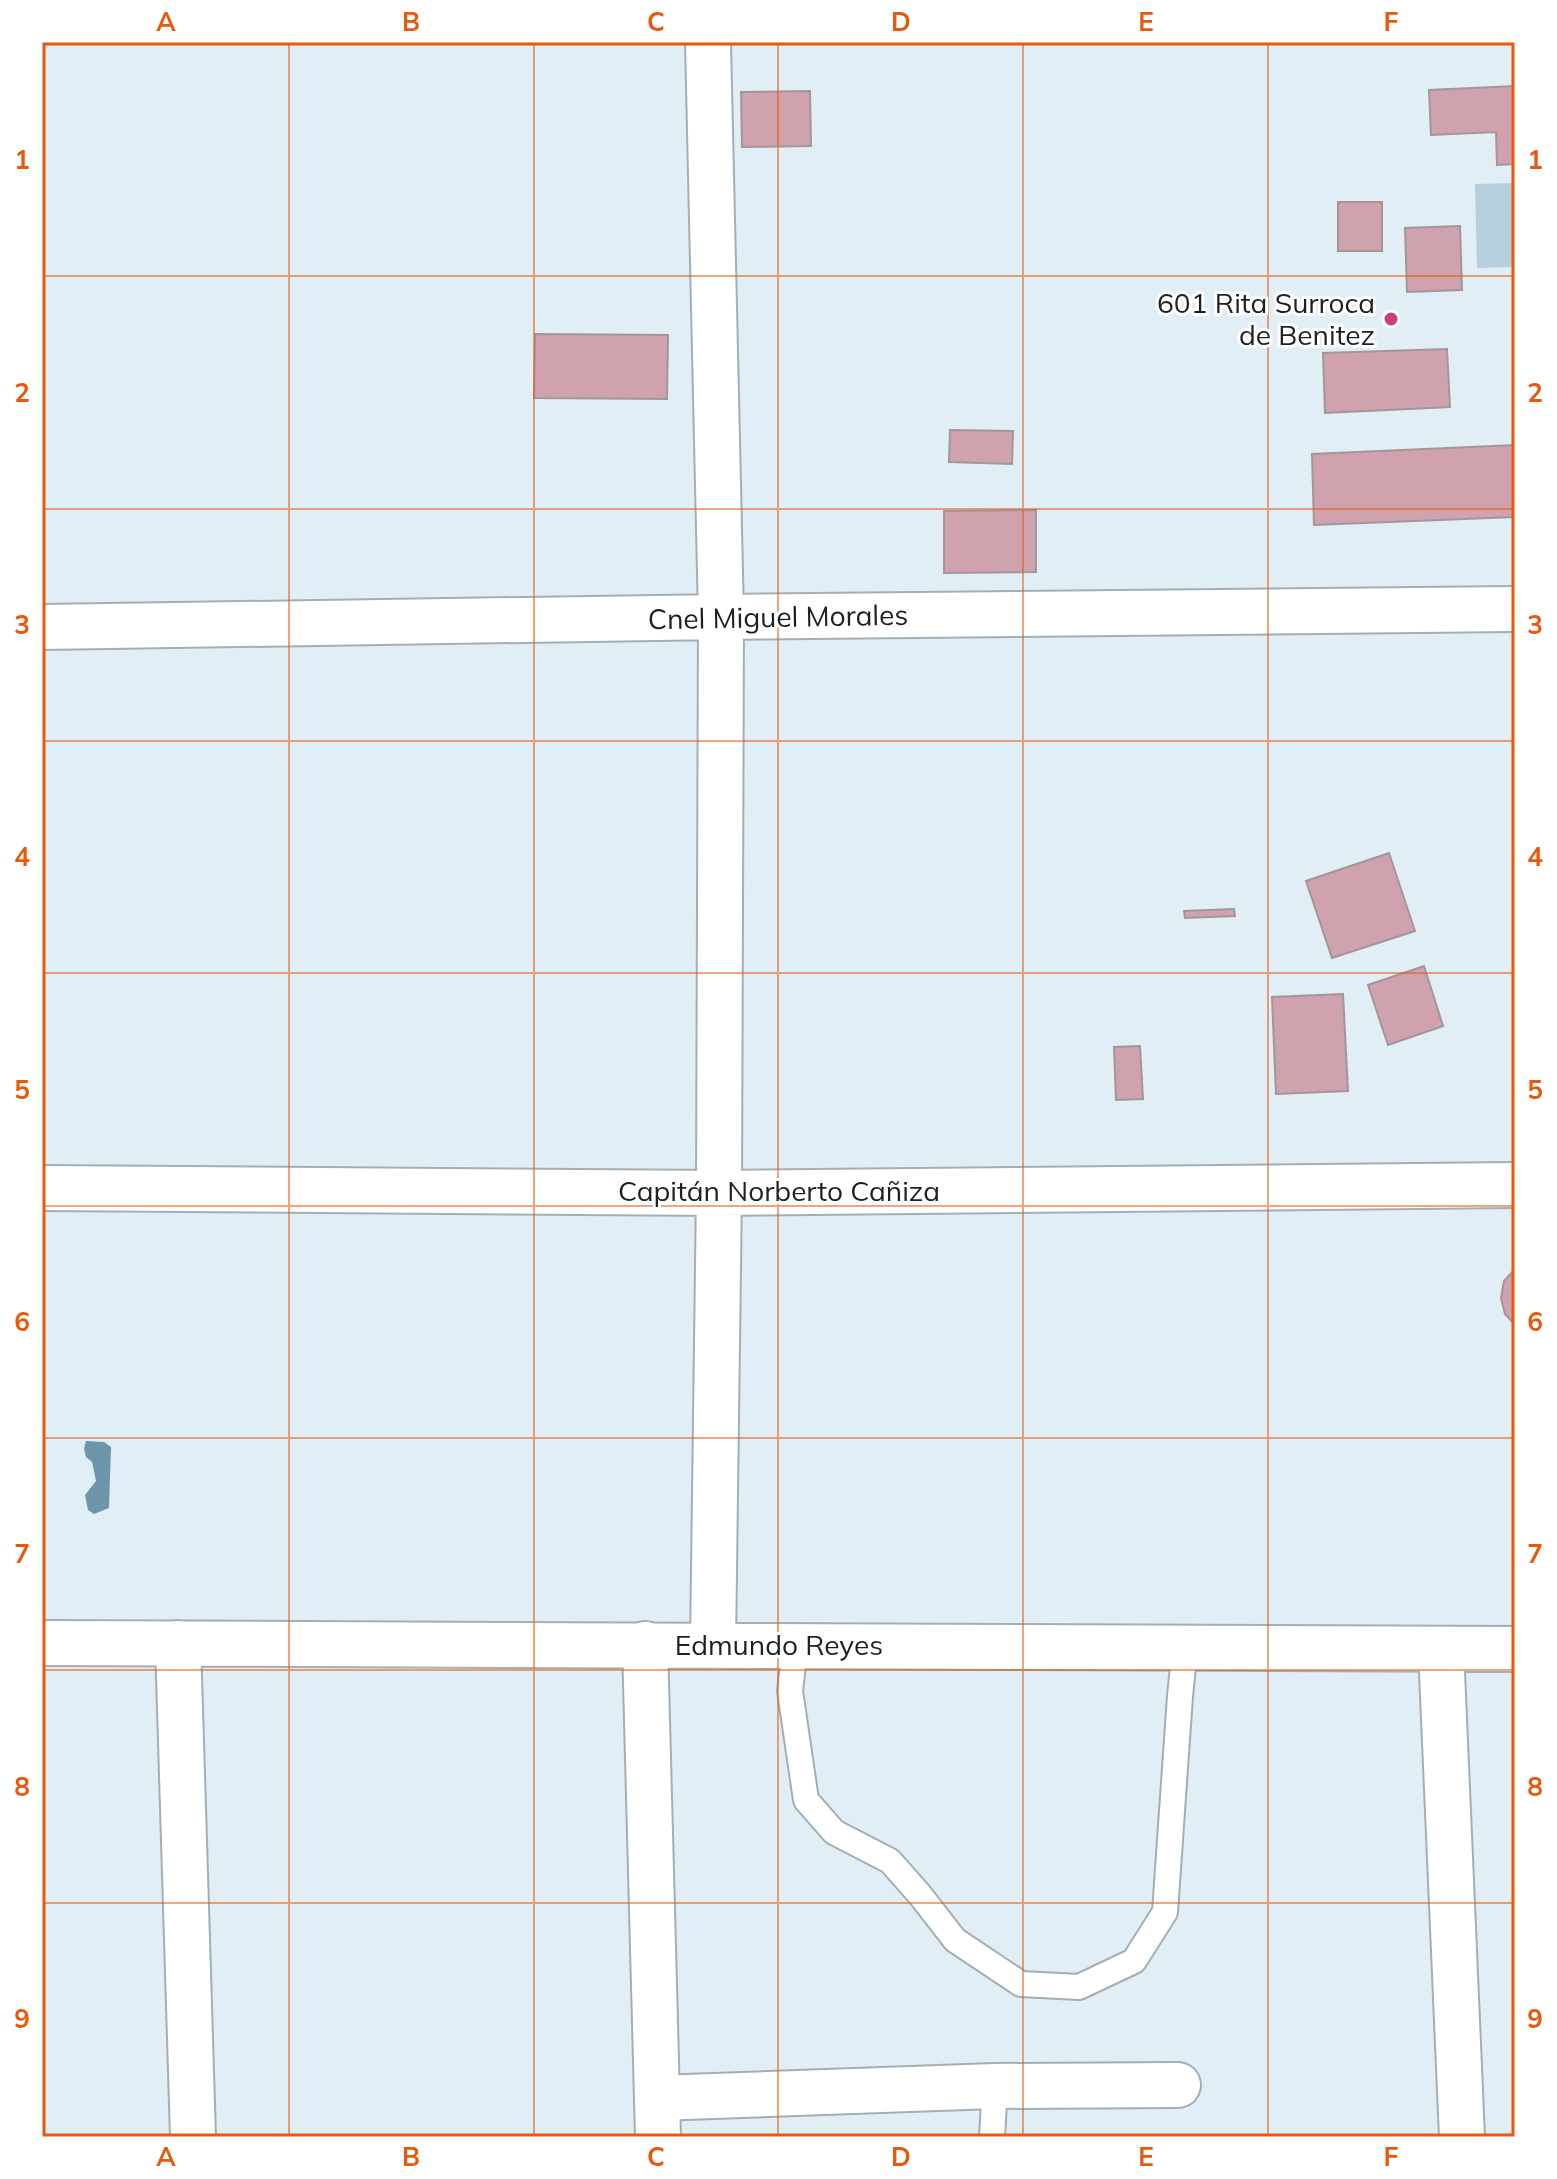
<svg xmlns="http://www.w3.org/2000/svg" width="1557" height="2179" font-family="Mulish,sans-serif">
	<rect width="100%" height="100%" fill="#e1eef5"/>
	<path fill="#b5cfdd" d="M1515,183V267L1477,268L1475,184Z"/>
	<path fill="#6d96ab" d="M86,1441L104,1442L111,1447L109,1508L94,1514L88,1510L85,1495L96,1481L92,1462L86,1457L84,1449Z"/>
	<path fill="#cfa2ad" stroke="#a39699" stroke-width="2" d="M1515,86V164L1497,165L1496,132L1431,135L1429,90Z
		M810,91L811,146L742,147L741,92Z
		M1338,202H1382V251H1338Z
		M1460,226L1462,290L1407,292L1405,228Z
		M535,334L668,335L667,399L534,398Z
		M1447,349L1450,407L1325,413L1323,353Z
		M950,430L1013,431L1012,464L949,462Z
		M1515,445V517L1314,525L1312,454Z
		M1036,510V572L944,573V511Z
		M1389,853L1415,931L1332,958L1306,881Z
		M1234,909L1235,916L1185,918L1184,911Z
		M1424,966L1443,1026L1388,1045L1368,985Z
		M1343,994L1348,1091L1276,1094L1272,997Z
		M1140,1046L1143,1099L1116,1100L1114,1047Z
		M1515,1269V1325L1505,1314L1501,1298L1504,1281Z"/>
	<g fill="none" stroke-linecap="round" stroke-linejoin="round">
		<defs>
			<path id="lane" d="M795,1646L790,1691L806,1800L834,1832L890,1861L920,1895L955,1940L1021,1984L1079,1987L1134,1961L1165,1912L1180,1696L1185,1647
				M992,2137L995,2086"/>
			<path id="street" d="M708,42L721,617L719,1193L713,1645
				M42,627L721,617L1515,609
				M42,1188L719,1193L1515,1185
				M42,1643L1515,1649
				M178,1643L193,2137
				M645,1644L658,2137
				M1441,1649L1462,2137
				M657,2098L995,2086L1178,2085"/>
		</defs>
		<use href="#lane" stroke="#a3afb5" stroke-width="28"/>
		<use href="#street" stroke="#a3afb5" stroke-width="48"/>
		<use href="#lane" stroke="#fff" stroke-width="24"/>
		<use href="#street" stroke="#fff" stroke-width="44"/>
	</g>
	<path fill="none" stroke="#e8590c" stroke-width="2" stroke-opacity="0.55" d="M289,42V2137M534,42V2137M778,42V2137M1023,42V2137M1268,42V2137M42,276H1515M42,509H1515M42,741H1515M42,973H1515M42,1206H1515M42,1438H1515M42,1670H1515M42,1903H1515"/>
	<circle fill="#cb3f73" stroke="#fff" stroke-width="3" cx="1391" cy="319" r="8"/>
	<g text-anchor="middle" stroke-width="6" stroke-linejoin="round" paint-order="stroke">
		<g font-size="28" fill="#1d2124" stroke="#fff" text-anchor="end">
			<text x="1375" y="313">601 Rita Surroca<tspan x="1375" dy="32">de Benitez</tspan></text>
		</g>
		<g font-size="28" fill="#1d2124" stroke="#fff">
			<text transform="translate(778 617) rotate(-1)" y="10">Cnel Miguel Morales</text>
			<text x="779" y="1201">Capitán Norberto Cañiza</text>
			<text x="779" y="1655">Edmundo Reyes</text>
		</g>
	</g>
	<rect width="1557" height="2179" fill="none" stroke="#ffffff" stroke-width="88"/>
	<rect x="44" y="44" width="1469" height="2091" fill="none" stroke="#e8590c" stroke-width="3"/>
	<g font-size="26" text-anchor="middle" font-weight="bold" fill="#e8590c">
		<text x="166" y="31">A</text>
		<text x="411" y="31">B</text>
		<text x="656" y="31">C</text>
		<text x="901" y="31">D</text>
		<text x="1146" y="31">E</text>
		<text x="1391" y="31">F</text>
		<text x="22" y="169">1</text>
		<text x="1535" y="169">1</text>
		<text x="22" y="402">2</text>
		<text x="1535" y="402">2</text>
		<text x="22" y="634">3</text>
		<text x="1535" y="634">3</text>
		<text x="22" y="866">4</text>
		<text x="1535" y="866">4</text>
		<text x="22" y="1099">5</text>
		<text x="1535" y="1099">5</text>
		<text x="22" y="1331">6</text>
		<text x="1535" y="1331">6</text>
		<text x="22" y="1563">7</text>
		<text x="1535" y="1563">7</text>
		<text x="22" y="1796">8</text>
		<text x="1535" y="1796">8</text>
		<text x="22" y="2028">9</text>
		<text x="1535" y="2028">9</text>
		<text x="166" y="2166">A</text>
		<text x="411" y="2166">B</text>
		<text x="656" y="2166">C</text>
		<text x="901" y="2166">D</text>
		<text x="1146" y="2166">E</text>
		<text x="1391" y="2166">F</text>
	</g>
</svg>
